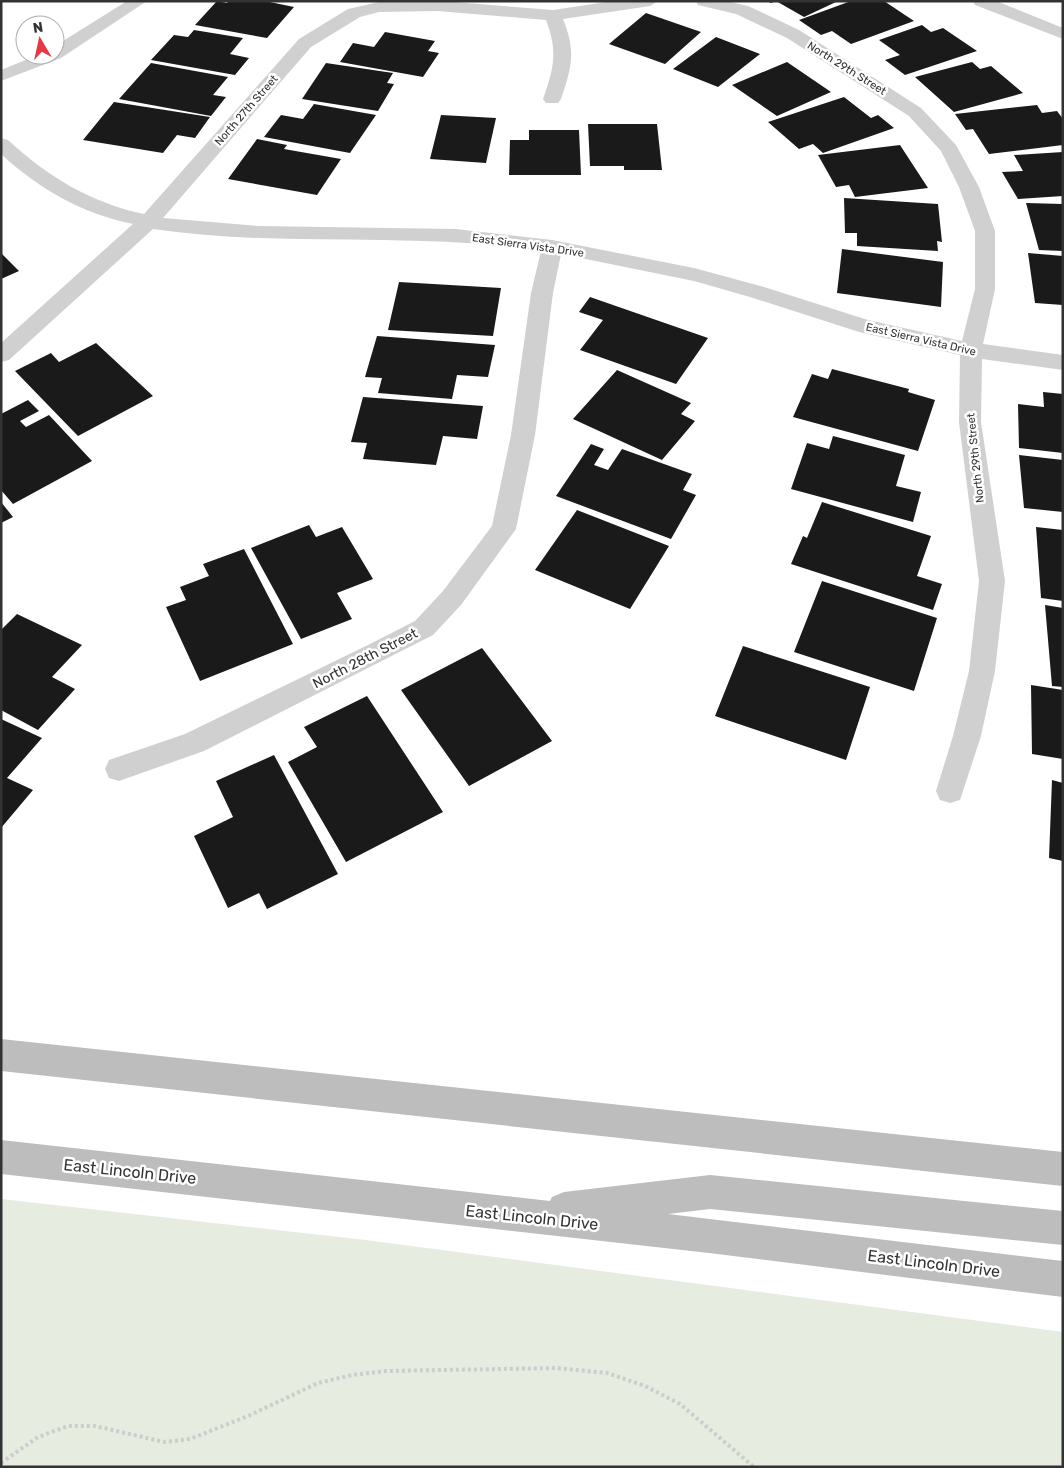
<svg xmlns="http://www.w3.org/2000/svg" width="1064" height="1468" font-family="Rubik,sans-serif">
	<rect width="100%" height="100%" fill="#fff"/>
	<path fill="#e6ecdf" d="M1,1199L366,1240L1063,1332V1467H1Z"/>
	<path fill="#1a1a1a" d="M217,1L227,3L229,1H265L294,7L267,38L195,25Z
		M767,1H838L804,17L776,1L771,3Z
		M851,1H884L914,21L851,44L832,31L821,35L799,20Z
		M646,13L701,32L665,64L609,44Z
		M922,25L931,32L943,28L977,51L905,75L885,60L900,55L879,40Z
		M194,30L243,38L230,54L249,58L235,75L151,60L174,35L188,37Z
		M385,32L435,41L428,51L439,53L423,77L340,62L353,43L374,47Z
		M716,37L760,54L718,87L673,69Z
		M787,62L831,92L777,116L732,85Z
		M972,62L980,69L991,66L1023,93L954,112L915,77Z
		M151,63L228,77L213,95L226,97L211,116L119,99Z
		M326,63L393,73L387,83L394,84L378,111L302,99Z
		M844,97L871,118L878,115L894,128L823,153L813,144L799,149L768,122Z
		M114,102L210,117L195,138L177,135L163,153L83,140Z
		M314,104L376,115L350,153L264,137L281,115L303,119Z
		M1037,105L1042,113L1057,111L1063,119V145L989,154L973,129L966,130L955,114Z
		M441,115L496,118L486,163L430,159Z
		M588,124H657L662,170H624V166H590Z
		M529,130H579L581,175H509L510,140H529Z
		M257,139L287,145L284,149L341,159L317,195L228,179Z
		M900,145L928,188L855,197L849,185L836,187L818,155Z
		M1063,152V196L1018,199L1002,172L1023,171L1014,155Z
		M844,198L938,204L942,242L937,241L938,251L857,246V233H845Z
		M1026,203L1063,204V251L1039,250Z
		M842,249L943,262L941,307L837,293Z
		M1,253L19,271L1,279Z
		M1028,253L1063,256V305L1035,303Z
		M399,282L501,288L493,336L388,330Z
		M590,297L708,338L676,384L580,350L603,320L579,312Z
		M377,336L495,345L488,377L457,375L452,399L378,393L382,378L365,377Z
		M96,343L153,396L78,436L15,371L51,353L59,362Z
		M832,369L909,389L908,392L935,400L918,451L793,417L812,374L828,379Z
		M617,370L691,403L681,414L695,421L662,460L573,419Z
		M1043,392L1063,394V453L1019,448L1018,404L1044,407Z
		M363,397L483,406L477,439L443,436L436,465L363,459L367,443L351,442Z
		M28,400L39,411L20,421L26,427L49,415L92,461L13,504L1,490V414Z
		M833,436L905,455L896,486L921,492L913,522L791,489L807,443L829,449Z
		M591,444L604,449L594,465L608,470L622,449L692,474L683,490L696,495L671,539L556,496Z
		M1019,455L1063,460V512L1024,508Z
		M1,502L13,517L1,523Z
		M822,502L931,536L917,576L942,584L933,610L791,564L803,536L807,538Z
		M577,510L669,546L630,609L535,570Z
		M309,525L316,537L342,527L373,579L337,593L352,619L301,639L251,548Z
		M1036,527L1063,530V601L1041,598Z
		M244,549L293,644L200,681L166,607L186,600L180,587L209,576L203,564Z
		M822,581L937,618L914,691L794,652Z
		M1045,605L1063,608V687L1052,686Z
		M17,614L82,645L52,677L75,689L38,730L1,710V630Z
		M743,646L870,687L846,760L715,716Z
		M482,648L552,741L469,786L401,690Z
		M1031,685L1063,690V759L1032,754Z
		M367,696L443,812L346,862L288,762L317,747L304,727Z
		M1,719L42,738L7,778L33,790L1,828Z
		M274,755L338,874L267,909L259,893L228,908L194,836L233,817L216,781Z
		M1052,780L1063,783V861L1049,858Z"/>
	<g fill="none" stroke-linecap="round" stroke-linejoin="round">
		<path stroke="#cdcdcd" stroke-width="4" stroke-dasharray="3 3" stroke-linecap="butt" d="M1,1463L38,1437L68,1426H95L164,1442L190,1439L248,1416L318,1383L352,1375L386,1371L556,1368L607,1373L645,1386L680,1404L754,1467"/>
		<path fill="#d0d0d0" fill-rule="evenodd" d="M127,1H147L61,58L1,81V70L38,55H55V46Z
			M441,1L553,10L613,1H658L650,6L563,19C576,51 572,67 561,99L558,103H546L543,99C554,68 558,51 546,20L437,11L379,12L360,17L311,47L163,218L258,226L456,229L552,240L694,268L764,287L868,320L962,341L975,289V231L959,187L941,151L909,116L787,38L736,14L698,5L696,1H726L748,6L799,30L921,108L956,145L979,187L995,231V289L983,344L1063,355V370L982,359L981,422L1005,581L995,671L981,736L960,800L950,803L940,800L936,791L953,736L969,671L979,581L959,422L960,355L859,332L750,297L694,281L561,254L553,293L535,435L516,529L461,605L433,635L204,751L119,781L109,778L105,769L109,760L185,734L370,644L415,621L443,591L492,526L511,435L531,293L541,251C412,231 282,248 153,229L9,360L1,362V343L133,224C83,214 39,189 1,154V138L8,140C47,176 91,203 144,214L299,39L348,9L379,2Z
			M973,1H996L1063,28V39L975,5Z"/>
		<path fill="#bdbdbd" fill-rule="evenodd" d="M1,1039L1063,1152V1186L1,1071Z
			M1,1140L550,1201L552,1197L564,1192L710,1175L1063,1211V1245L710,1209L668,1214L1063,1261V1297L709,1253L1,1174Z"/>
	</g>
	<g text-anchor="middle" stroke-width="5" stroke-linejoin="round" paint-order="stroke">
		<g font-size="11" fill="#333" stroke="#fff">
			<text transform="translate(847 68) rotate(32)" y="4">North 29th Street</text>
			<text transform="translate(246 110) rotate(-49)" y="4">North 27th Street</text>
			<text transform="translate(528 245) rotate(8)" y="4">East Sierra Vista Drive</text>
			<text transform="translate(921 339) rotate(13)" y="4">East Sierra Vista Drive</text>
			<text transform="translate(975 458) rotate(-96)" y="4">North 29th Street</text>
		</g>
		<g font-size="14" fill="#333" stroke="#fff">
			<text transform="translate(365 658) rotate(-27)" y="5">North 28th Street</text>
		</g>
		<g font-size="16" fill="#333" stroke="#fff">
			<text transform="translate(130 1171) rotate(6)" y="6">East Lincoln Drive</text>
			<text transform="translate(532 1217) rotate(6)" y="6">East Lincoln Drive</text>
			<text transform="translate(934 1263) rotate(7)" y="6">East Lincoln Drive</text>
		</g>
	</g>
	<rect width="1064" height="1468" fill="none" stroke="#333333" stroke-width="5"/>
	<g transform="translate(40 40) rotate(351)"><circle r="24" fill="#ffffff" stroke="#adadad"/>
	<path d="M0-4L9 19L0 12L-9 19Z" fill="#e63946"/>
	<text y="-8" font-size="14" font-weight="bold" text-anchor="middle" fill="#333333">N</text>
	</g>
</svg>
